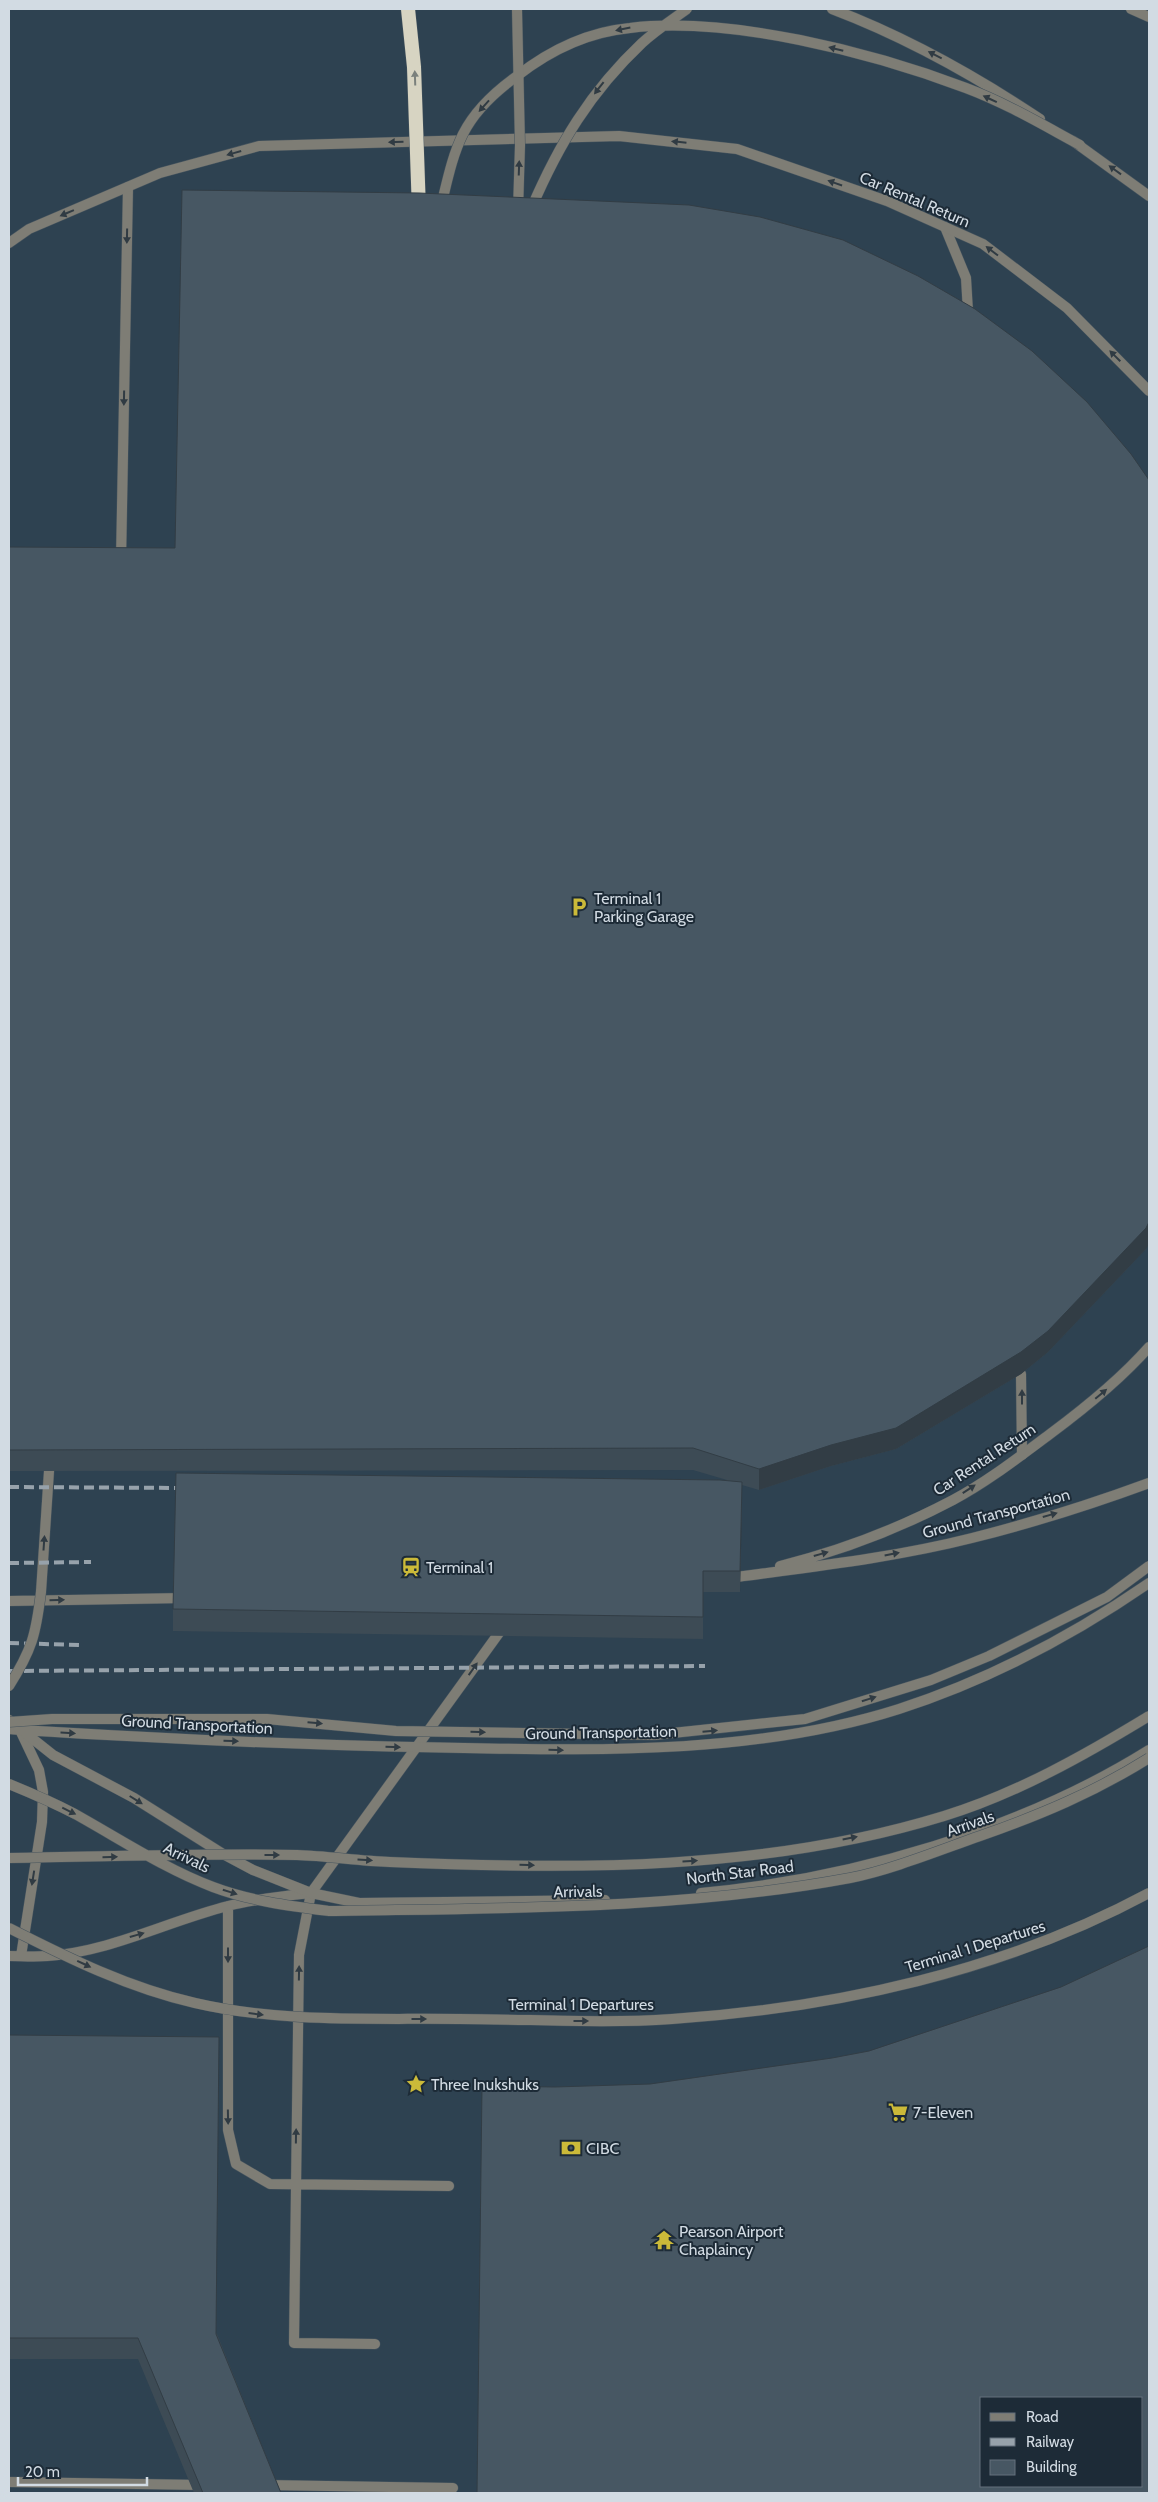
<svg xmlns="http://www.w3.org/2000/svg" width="1158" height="2502" font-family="Cabin,sans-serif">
	<rect width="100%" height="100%" fill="#273641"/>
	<path fill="#2e4251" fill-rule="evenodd" d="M9,9H1149V2493H9ZM982,2398H1142V2486H982Z"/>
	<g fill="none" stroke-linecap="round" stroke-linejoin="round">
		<defs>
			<path id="service" d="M945,227L966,278L968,312
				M121,561L128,187
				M1021,1374L1022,1455
				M9,1729L20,1730L39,1770L43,1792L42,1822L21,1956
				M228,1906V2130L236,2164L270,2184L449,2186
				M9,1956C21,1956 34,1957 47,1956C110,1952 168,1921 228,1906C255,1899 283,1896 311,1893
				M375,2344L294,2343L299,1955L311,1893L504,1626
				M9,2482L202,2485
				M264,2485L453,2488"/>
			<path id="minor" d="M832,9C906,37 974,75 1040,119
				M1131,9L1149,17
				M1073,141L1149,196
				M9,243L29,229L160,173L259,146L619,136L737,149L887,201L983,244L1067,308L1149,391
				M780,1566C840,1551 898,1529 953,1500C987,1482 1019,1457 1050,1434C1085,1408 1120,1380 1149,1347
				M729,1578C810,1567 893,1558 972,1538C1032,1523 1092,1504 1149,1483
				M41,1592L49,1471
				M9,1601L185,1598
				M9,1720L53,1755L134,1798L223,1854L253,1870L311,1893L359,1903L605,1900
				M20,1730C168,1739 316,1746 464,1748C607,1751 761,1753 899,1709C989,1680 1072,1636 1149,1583
				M701,1893C852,1879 1021,1830 1149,1750"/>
		</defs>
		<use href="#service" stroke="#46545e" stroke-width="11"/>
		<use href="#minor" stroke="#46545e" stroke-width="11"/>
		<use href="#service" stroke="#7e7d75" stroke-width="10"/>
		<use href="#minor" stroke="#7e7d75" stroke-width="10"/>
		<path stroke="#97a2ab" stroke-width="4" stroke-dasharray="10 5" stroke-linecap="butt" d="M9,1487L190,1488
			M9,1563L91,1562
			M9,1643L80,1645
			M9,1671L705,1666"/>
		<defs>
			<path id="minor-bridge" d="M441,206C447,182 452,156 463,134C475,110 496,91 517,76C549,51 588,32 630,28C730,16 871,52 966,88C1006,103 1043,125 1080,145
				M531,209C559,144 590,92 642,43C656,30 672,20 687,9
				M9,1686C32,1650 36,1634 41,1592
				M9,1722L52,1719H267L396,1731L654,1735L805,1719L931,1680L989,1656L1107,1597L1149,1566
				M9,1784C31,1793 54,1803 75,1814C120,1839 165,1869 213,1887C250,1901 290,1906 329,1911C503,1908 678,1910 850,1878C891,1870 940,1850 980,1836C1040,1815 1095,1792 1149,1758
				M9,1858C104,1857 201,1853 297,1855C328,1856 359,1861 390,1862C575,1870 765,1871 944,1816C1016,1794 1085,1755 1149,1716
				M9,1928C68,1958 129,1988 195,2003C281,2023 371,2018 459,2019C530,2019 602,2024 672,2019C836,2008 1004,1971 1149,1893"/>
			<path id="tertiary-bridge" d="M517,9L520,145L518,211"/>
			<path id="trunk-bridge" d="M408,9L414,67L419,211"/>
		</defs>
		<use href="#minor-bridge" stroke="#46545e" stroke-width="11" stroke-linecap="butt"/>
		<use href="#tertiary-bridge" stroke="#46545e" stroke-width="11" stroke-linecap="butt"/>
		<use href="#trunk-bridge" stroke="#46545e" stroke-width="15" stroke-linecap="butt"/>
		<use href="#minor-bridge" stroke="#7e7d75" stroke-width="10"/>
		<use href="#tertiary-bridge" stroke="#7e7d75" stroke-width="10"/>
		<use href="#trunk-bridge" stroke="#d7d4c2" stroke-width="14"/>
	</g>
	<path fill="#3d4b55" d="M9,547L1146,1249L1048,1352L1021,1374L896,1449L831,1466L759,1490L742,1485L740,1592H703V1639L173,1631V1609L727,1480L693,1470L9,1471Z
		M9,2035L217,2334L281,2493H194L138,2359H9Z"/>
	<path fill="#323d45" d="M1149,1222V1244L1146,1249L1048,1352L1021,1374L896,1449L831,1466L759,1490V1469Z
		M742,1482V1504L740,1592V1571Z"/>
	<path fill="#475763" stroke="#323d45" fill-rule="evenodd" d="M182,190L419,193L689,205L760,217L843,240L918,276L975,309L1032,351L1087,402L1131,454L1149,480V1222L1146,1228L1048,1331L1021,1352L896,1428L831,1445L759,1469L693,1448L9,1450V547L175,548Z
		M176,1473L720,1480L742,1482L740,1571H703V1617L173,1609Z
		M1149,1946V2493H477L482,2086L555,2087L650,2084L832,2058L869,2051L1061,1987ZM982,2398H1142V2486H982Z
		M9,2035L219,2037L216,2334L281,2493H203L138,2338H9Z"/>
	<defs><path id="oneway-solid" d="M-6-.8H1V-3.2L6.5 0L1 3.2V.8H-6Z" transform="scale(1.25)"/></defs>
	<g fill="#303b43">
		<use href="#oneway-solid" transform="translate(623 29) rotate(168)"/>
		<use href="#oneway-solid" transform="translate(836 49) rotate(-166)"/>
		<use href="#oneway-solid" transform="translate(935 55) rotate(-153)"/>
		<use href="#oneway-solid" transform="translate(599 88) rotate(128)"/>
		<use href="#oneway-solid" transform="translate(990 99) rotate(-155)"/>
		<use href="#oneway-solid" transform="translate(484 106) rotate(132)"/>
		<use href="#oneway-solid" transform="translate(396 142) rotate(178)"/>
		<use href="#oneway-solid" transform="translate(679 142) rotate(-174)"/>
		<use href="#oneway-solid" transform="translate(234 153) rotate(164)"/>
		<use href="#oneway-solid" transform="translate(519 168) rotate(-88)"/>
		<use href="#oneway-solid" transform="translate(1115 170) rotate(-144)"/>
		<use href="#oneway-solid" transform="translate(835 183) rotate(-161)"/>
		<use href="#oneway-solid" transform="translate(67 213) rotate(157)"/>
		<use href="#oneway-solid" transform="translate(127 236) rotate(91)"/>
		<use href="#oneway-solid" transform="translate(992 251) rotate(-143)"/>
		<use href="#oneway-solid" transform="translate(1115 356) rotate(-135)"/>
		<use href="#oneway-solid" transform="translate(124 398) rotate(91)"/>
		<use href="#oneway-solid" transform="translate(1101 1394) rotate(-40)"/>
		<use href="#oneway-solid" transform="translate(1022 1397) rotate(-90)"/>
		<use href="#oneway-solid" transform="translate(969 1489) rotate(-33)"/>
		<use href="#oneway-solid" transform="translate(1050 1515) rotate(-16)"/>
		<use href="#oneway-solid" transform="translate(44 1543) rotate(-86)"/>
		<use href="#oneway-solid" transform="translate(821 1554) rotate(-16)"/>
		<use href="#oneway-solid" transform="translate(892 1554) rotate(-11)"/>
		<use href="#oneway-solid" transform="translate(57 1600) rotate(-1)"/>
		<use href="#oneway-solid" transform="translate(473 1669) rotate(-55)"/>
		<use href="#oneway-solid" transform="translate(869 1699) rotate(-17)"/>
		<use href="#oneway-solid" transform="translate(315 1723) rotate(5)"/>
		<use href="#oneway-solid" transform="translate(710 1731) rotate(-5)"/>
		<use href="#oneway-solid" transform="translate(478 1732) rotate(1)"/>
		<use href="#oneway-solid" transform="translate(68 1733) rotate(3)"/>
		<use href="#oneway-solid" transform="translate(231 1741) rotate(2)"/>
		<use href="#oneway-solid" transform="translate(393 1747) rotate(2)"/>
		<use href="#oneway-solid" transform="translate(556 1750) rotate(1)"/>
		<use href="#oneway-solid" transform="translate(136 1800) rotate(32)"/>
		<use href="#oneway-solid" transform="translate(69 1811) rotate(26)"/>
		<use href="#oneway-solid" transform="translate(850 1838) rotate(-11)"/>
		<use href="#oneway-solid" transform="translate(272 1855)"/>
		<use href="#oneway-solid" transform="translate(110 1857) rotate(-1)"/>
		<use href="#oneway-solid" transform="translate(365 1860) rotate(4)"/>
		<use href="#oneway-solid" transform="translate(690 1861) rotate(-3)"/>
		<use href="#oneway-solid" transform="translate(527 1865) rotate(1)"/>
		<use href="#oneway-solid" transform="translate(33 1878) rotate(99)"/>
		<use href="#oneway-solid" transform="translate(230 1892) rotate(17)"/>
		<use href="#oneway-solid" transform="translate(137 1935) rotate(-16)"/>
		<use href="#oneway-solid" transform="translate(228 1955) rotate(90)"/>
		<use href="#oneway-solid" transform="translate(84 1964) rotate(25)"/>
		<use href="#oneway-solid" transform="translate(299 1973) rotate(-89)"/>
		<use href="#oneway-solid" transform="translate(256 2014) rotate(7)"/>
		<use href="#oneway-solid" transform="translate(419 2019)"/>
		<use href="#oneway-solid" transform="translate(581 2021)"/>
		<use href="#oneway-solid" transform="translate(228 2117) rotate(89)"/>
		<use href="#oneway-solid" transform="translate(296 2136) rotate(-89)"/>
	</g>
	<use fill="#7a807c" href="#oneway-solid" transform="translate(415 78) rotate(-92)"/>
	<defs>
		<symbol id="parking-bare" viewBox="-9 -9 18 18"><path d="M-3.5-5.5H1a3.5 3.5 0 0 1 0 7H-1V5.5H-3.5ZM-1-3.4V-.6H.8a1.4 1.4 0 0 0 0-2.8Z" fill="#cbba39" stroke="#1d2b37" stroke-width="2.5" paint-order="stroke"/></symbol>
		<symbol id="station-bare" viewBox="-9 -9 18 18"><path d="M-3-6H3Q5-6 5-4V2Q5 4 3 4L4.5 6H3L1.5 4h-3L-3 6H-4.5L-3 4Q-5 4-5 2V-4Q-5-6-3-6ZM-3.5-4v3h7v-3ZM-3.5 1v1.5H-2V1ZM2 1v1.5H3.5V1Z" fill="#cbba39" stroke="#1d2b37" stroke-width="2.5" paint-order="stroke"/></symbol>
		<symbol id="sight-bare" viewBox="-9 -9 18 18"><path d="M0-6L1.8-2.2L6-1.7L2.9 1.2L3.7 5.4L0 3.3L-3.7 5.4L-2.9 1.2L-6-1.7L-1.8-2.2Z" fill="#cbba39" stroke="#1d2b37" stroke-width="2.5" paint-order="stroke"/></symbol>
		<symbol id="supermarket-bare" viewBox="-9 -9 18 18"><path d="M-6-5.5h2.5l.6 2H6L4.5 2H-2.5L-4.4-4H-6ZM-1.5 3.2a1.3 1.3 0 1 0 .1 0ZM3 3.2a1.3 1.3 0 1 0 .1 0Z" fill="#cbba39" stroke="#1d2b37" stroke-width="2.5" paint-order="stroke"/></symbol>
		<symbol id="bank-bare" viewBox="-9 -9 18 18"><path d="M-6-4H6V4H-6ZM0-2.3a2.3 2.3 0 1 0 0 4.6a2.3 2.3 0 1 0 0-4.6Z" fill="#cbba39" stroke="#1d2b37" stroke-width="2.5" paint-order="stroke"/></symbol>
		<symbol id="temple-bare" viewBox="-9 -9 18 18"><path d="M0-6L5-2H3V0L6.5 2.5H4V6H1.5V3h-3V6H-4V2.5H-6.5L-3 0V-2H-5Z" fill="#cbba39" stroke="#1d2b37" stroke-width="2.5" paint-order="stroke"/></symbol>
	</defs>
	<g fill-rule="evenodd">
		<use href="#parking-bare" x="565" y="893" width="28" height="28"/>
		<use href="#station-bare" x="397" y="1553" width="28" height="28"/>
		<use href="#sight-bare" x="402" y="2070" width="28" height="28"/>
		<use href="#supermarket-bare" x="884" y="2098" width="28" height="28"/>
		<use href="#bank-bare" x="557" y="2134" width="28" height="28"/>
		<use href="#temple-bare" x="650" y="2226" width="28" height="28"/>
	</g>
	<g text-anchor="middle" stroke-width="4" stroke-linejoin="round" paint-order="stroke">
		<g font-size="16" fill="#d2dbe3" stroke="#1d2b37">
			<text transform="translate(915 199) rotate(23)" y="6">Car Rental Return</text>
			<text transform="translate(984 1459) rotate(-33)" y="6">Car Rental Return</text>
			<text transform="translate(996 1513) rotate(-15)" y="6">Ground Transportation</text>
			<text transform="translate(197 1724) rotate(3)" y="6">Ground Transportation</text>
			<text transform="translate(601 1732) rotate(-1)" y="6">Ground Transportation</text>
			<text transform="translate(970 1823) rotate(-19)" y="6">Arrivals</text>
			<text transform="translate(187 1857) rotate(26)" y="6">Arrivals</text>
			<text transform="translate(740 1872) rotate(-7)" y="6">North Star Road</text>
			<text transform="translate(578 1891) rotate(-1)" y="6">Arrivals</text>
			<text transform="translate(975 1946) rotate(-17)" y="6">Terminal 1 Departures</text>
			<text x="581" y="2010">Terminal 1 Departures</text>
		</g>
		<g font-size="16" fill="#d2dbe3" stroke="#1d2b37" text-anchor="start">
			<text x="594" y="904">Terminal 1<tspan x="594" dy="18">Parking Garage</tspan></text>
			<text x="426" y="1573">Terminal 1</text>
			<text x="431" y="2090">Three Inukshuks</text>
			<text x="913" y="2118">7-Eleven</text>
			<text x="586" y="2154">CIBC</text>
			<text x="679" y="2237">Pearson Airport<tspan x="679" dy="18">Chaplaincy</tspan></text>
		</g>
	</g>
	<rect width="1158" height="2502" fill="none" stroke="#d2dbe3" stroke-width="20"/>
	<rect x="980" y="2397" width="162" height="90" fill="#1d2b37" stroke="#65717c"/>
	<rect x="990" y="2413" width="25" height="8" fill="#7e7d75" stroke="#65717c"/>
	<text x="1026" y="2422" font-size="15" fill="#d2dbe3">Road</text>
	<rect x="990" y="2438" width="25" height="8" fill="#97a2ab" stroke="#65717c"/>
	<text x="1026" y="2447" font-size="15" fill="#d2dbe3">Railway</text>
	<rect x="990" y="2460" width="25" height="15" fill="#475763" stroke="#65717c"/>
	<text x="1026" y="2472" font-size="15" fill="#d2dbe3">Building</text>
	<path d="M18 2477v8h129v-8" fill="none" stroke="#d2dbe3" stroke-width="2.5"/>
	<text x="25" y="2477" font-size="15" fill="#d2dbe3" stroke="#1d2b37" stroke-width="4" paint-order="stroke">20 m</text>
</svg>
